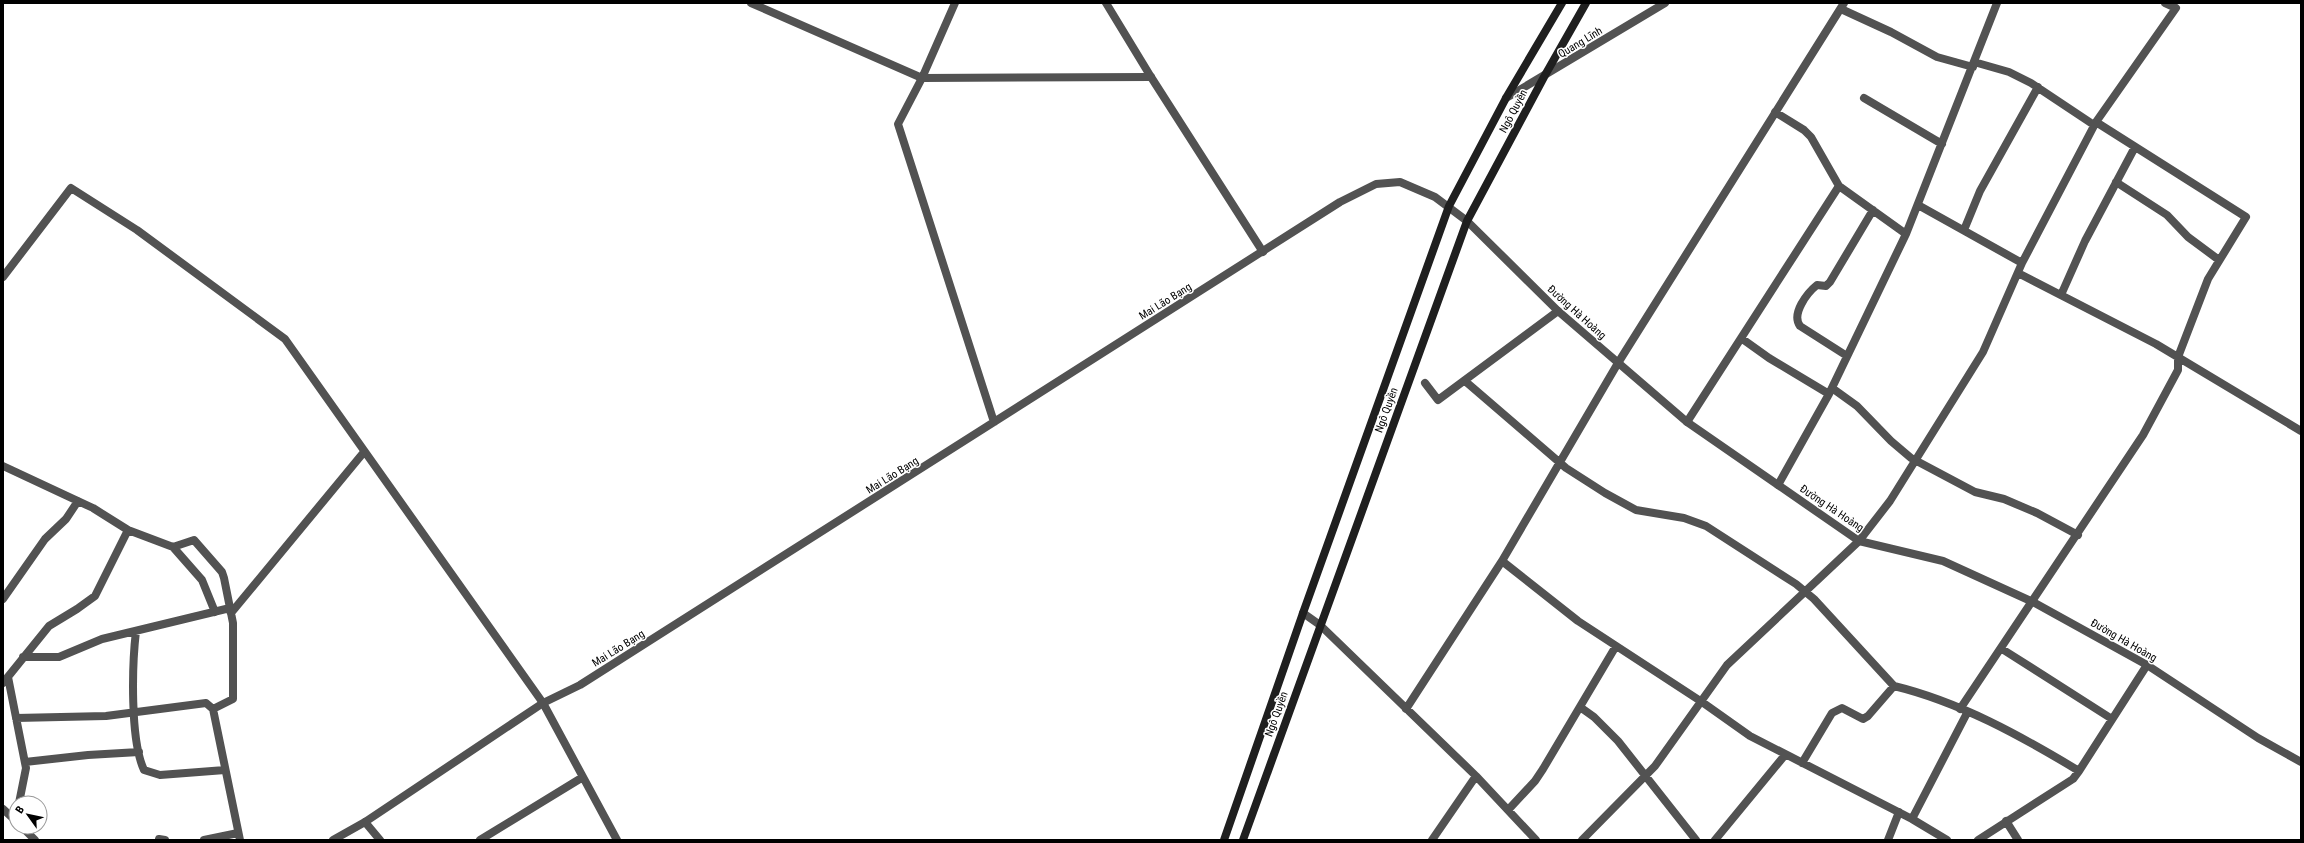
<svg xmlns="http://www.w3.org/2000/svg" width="2304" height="843" font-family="'Roboto Condensed',sans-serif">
	<rect width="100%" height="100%" fill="#fff"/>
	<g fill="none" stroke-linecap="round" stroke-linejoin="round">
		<path stroke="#525252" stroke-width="8" d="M751,3L922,78L955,3
			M1106,3L1151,77L1263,252
			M1844,3L1618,363L1502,561L1578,621L1702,702L1750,736L1912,819L1967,713
			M1841,9L1891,32L1937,57L1973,67
			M1974,62L2009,72L2031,83L2094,125
			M1864,98L1942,144
			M1775,112L1804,130L1811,137L1839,186
			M2116,182L2167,215L2188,237L2219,260
			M1964,230L1980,191L2038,87
			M2022,263L2096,122L2176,8L2165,3
			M2018,273L2156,344L2301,431
			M3,277L71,188L137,230L285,339L543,703L617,840
			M2061,295L2085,241L2135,147
			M1741,338L1769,358L1829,394
			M1847,356L1800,326C1791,314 1807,293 1817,285L1826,286L1830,282L1873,210
			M1465,381L1566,468L1605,493L1636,510L1684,518L1706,526L1796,584L1814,599L1894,686
			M1425,383L1438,400L1558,311
			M1832,388L1857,406L1891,441L1911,458L1975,492L2004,499L2037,513L2078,535
			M1687,422L1839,186L1906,234
			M3,466L93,508L128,530L173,547L194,540L222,572L224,578L233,623V699L213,709L240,840
			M1778,485L1829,394L1906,234L1997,3
			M173,547L202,580L215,612
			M3,599L45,539L66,519L78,501
			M231,613L364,452
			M1303,613L1320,625L1476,776L1536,840
			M136,631C132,665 130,740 144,770L160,775L225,770
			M2002,649L2112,719
			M23,657H59L102,639L230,608
			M8,677L26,768L19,803
			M3,683L49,626L77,609L95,596L128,530
			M1580,707L1594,717L1618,741L1696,840
			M1406,709L1502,561
			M1960,709L2143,435L2178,370V357L2208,279L2246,217L2096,122
			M16,718L106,716L206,703L213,709
			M25,762L88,755L139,752
			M1802,763L1832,713L1842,708L1863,719L1868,716L1894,686C1960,702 2021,736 2079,771L2147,665
			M3,809L16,821
			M1508,810L1535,781L1543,769L1616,646
			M1912,819L1947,840
			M2006,821L2018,840
			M365,822L380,840
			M22,827L35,840
			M159,839L165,840
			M204,840L238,833
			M480,840L583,777
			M1432,840L1476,776
			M1582,840L1655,766L1727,665L1859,541L1890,501L1983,352L2022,263L1918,205
			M1715,840L1785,755
			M1888,840L1899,812
			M1978,840L2073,779L2079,771"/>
		<path stroke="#525252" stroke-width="8" d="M1506,98L1665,3
			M994,422L898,124L922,78L1151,77
			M333,840L365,822L543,703L580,685L1340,202L1376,184L1400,182L1435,197L1467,221L1558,311L1687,422L1859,541L1943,561L2033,602L2147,665L2258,738L2301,762"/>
		<path stroke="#1f1f1f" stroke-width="8" d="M1224,840L1303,613L1449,206L1506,98L1562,3
			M1243,840L1467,221L1544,77L1586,3"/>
	</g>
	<g text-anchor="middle" stroke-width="3" stroke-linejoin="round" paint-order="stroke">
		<g font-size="11" fill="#000" stroke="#fff">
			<text transform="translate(1580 42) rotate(-31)" y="4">Quang Lĩnh</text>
			<text transform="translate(1513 111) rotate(-62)" y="4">Ngô Quyền</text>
			<text transform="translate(1165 301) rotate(-32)" y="4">Mai Lão Bạng</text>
			<text transform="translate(1577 312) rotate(42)" y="4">Đường Hà Hoàng</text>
			<text transform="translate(1386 410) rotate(-70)" y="4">Ngô Quyền</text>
			<text transform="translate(892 475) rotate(-32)" y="4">Mai Lão Bạng</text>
			<text transform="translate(1832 508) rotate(34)" y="4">Đường Hà Hoàng</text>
			<text transform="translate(2124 640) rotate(30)" y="4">Đường Hà Hoàng</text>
			<text transform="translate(618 648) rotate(-32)" y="4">Mai Lão Bạng</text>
			<text transform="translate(1276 714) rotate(-70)" y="4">Ngô Quyền</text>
		</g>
	</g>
	<rect width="2304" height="843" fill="none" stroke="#000000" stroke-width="8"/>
	<g transform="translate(28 815) rotate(303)"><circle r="19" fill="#ffffff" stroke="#999999"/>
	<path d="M0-3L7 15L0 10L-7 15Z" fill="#000000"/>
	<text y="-6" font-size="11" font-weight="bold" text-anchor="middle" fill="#000000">B</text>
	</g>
</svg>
